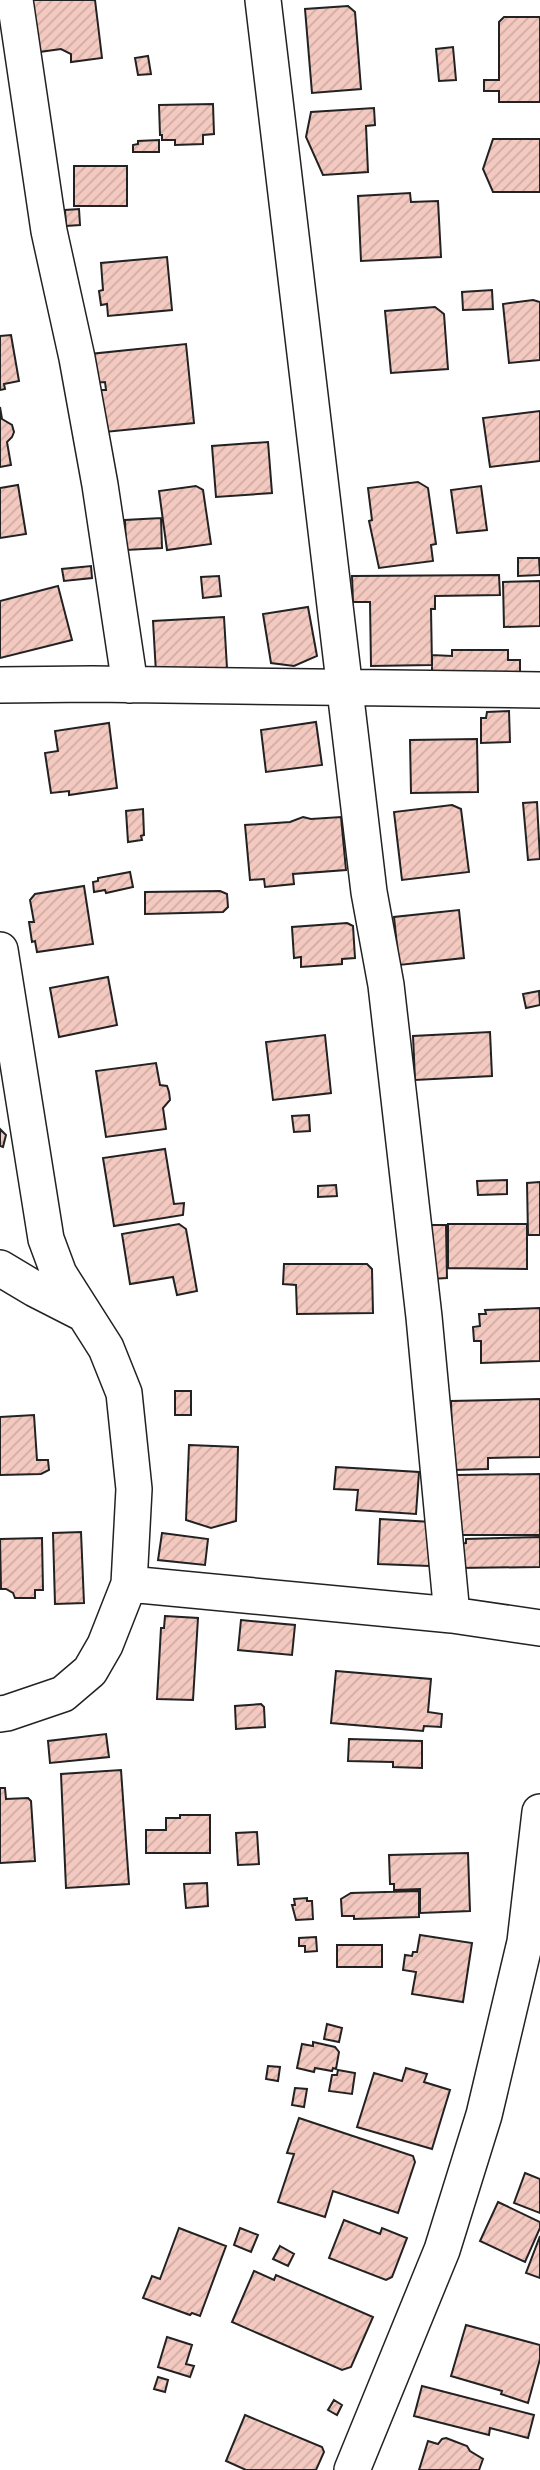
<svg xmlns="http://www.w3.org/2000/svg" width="540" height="2470" font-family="'Source Sans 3',sans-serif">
	<defs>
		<pattern id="building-hatch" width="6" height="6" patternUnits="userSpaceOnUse" patternTransform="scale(1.75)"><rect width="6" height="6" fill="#f3c9c0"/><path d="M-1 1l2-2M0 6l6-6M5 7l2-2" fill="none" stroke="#d0aca5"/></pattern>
	</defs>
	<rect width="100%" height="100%" fill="#fff"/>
	<path fill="url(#building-hatch)" stroke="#222" stroke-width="2" d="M32,0H95L102,58L71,62V54L61,49L39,52Z
		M348,6L355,12L361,89L312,93L305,9Z
		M504,17H540V102H499V91H484V80H499V22Z
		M453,47L456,80L439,81L436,49Z
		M148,56L151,74L138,75L135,58Z
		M213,104L214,134L203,135V144L175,145V140H162V135H160L159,105Z
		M374,108L375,125L366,126L368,172L323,175L306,137L311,112Z
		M493,139H540V192H493L483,169Z
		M159,140V152H133V145L138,144V141Z
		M74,166H127V206H74Z
		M410,193L411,202L438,201L441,257L361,261L358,196Z
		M79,209L80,225L66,226L65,210Z
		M167,257L172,310L108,316L107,304L101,305L99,291L103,290L101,263Z
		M492,290L493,309L463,310L462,292Z
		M533,300L540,302V360L509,363L503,304Z
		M435,307L444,314L448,369L391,373L385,311Z
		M11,335L19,381L4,384L5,389L0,390V336Z
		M186,344L194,423L105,432L100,390H106L105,382L93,383L90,354Z
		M0,407L2,419L12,425L14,432L12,437L7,442L11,465L0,467Z
		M540,411V461L490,467L483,418Z
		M268,442L272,493L216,497L212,446Z
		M418,482L428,488L436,544L431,545L433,561L379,568L369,521L372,520L368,488Z
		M18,485L26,534L0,538V488Z
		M196,486L203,490L211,544L167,550L159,491Z
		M481,486L487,530L457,533L451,490Z
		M161,518L162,548L126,550L125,520Z
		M518,558H539L540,575L518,576Z
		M91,566L92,578L64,581L62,569Z
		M499,575L500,595L435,596V609H431L432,665L371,666L370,602H353L352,576Z
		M219,576L221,596L203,598L201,577Z
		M540,581V626L504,627L503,582Z
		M58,586L72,640L0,658V601Z
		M308,607L317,656L294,666L271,663L263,614Z
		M224,617L227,668L156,673L153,621Z
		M452,650H508V660H520V676H432V655L452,656Z
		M509,711L510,742L481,743V718H486L487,712Z
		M316,722L322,765L266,772L261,730Z
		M109,723L117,788L69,795V791L51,793L45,753L58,751L55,731Z
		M477,739L478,792L411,793L410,740Z
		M537,802L540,859L528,860L523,803Z
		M452,805L461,809L469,872L402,880L394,812Z
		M143,809L144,835L141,836L142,840L128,842L126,811Z
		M303,817L311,819L341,817L346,870L293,874L294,884L265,887L264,879L250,880L245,825L290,822Z
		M130,872L133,887L106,893L105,890L94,892L93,882L98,881V878Z
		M84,886L93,944L37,952L35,941L32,942L29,922H34L30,900L35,894Z
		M220,891L227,894L228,907L223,912L145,914V892Z
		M459,910L464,958L399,965L394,917Z
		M347,923L353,926L355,958L342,959V964L301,967V957L294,958L292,927Z
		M108,977L117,1025L59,1037L50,988Z
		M539,991L540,1005L526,1008L523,994Z
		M490,1032L492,1076L415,1080L413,1036Z
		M325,1035L331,1093L273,1100L266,1042Z
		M156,1063L160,1085L167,1086L169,1092L170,1100L163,1108L166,1129L106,1137L96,1071Z
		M309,1115L310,1131L294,1132L292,1116Z
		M0,1129L6,1135L3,1147L0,1146Z
		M165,1149L174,1204L184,1203L183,1215L114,1226L103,1158Z
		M507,1180V1194L478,1195L477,1181Z
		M540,1182V1235H528L527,1183Z
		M336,1185L337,1196L318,1197V1186Z
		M179,1224L186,1229L197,1291L177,1295L173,1277L130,1284L122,1234Z
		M448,1224H527V1269L448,1268Z
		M429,1225H446L447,1278L430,1279Z
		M284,1264H367L372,1269L373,1313L297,1314L296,1285L283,1284Z
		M540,1308V1361L481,1363V1341H474L473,1327L480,1326L479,1314H486L485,1310Z
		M175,1391H191V1415H175Z
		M540,1399V1457L488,1458V1469L453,1470L451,1401Z
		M34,1415L37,1460H48L49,1470L41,1474L0,1475V1417Z
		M189,1445L238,1447L236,1521L211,1528L186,1520Z
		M336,1467L419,1472L416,1514L356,1510L358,1490L334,1489Z
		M540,1474V1535H456L455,1475Z
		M380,1519L432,1522L429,1566L378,1564Z
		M81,1532L84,1603L55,1604L53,1533Z
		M162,1533L208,1539L205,1565L158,1560Z
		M540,1537V1567L459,1568L458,1544L466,1543V1539Z
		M42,1538L43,1590H35V1598H15L13,1593L6,1589H1L0,1539Z
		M165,1616L198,1618L193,1700L157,1699L161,1628H164Z
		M241,1620L295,1625L292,1655L238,1650Z
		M336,1671L431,1679L428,1712L442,1714L441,1727L424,1726L423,1731L331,1723Z
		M261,1704L264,1707L265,1727L236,1729L235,1706Z
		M106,1734L109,1757L50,1763L48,1741Z
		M349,1739L422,1741V1768L393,1767V1762L348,1761Z
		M121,1770L129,1884L66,1888L61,1774Z
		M0,1788H5L6,1799L28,1798L31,1801L35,1861L0,1863Z
		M180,1815H210V1853H146V1830H166V1818H180Z
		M257,1832L259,1864L238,1865L236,1833Z
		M468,1853L470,1911L420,1913V1889L394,1890V1884H390L389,1855Z
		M207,1883L208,1906L186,1908L184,1884Z
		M419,1891V1917L354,1919V1916H342L341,1899L351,1893Z
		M307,1898V1901H312L313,1919L296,1920L292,1905H295L294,1899Z
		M420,1935L472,1943L463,2002L412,1994L416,1972L403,1970L405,1955L412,1956L413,1952H417Z
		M316,1937L317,1951L305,1952V1946H299V1938Z
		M337,1945H382V1967H337Z
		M327,2024L342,2028L339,2042L324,2039Z
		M313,2042L335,2047L339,2052L336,2069L333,2068L332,2071L315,2068L314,2072L297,2068L302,2044L313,2046Z
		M268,2066L280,2067L278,2081L266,2079Z
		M406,2068L427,2074L424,2082L450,2090L432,2149L357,2127L374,2073L402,2081Z
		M338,2070L355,2073L352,2094L329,2091L332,2075H337Z
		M295,2088L307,2089L304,2107L292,2105Z
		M299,2118L413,2156L415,2162L398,2213L333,2191L325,2217L278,2202L294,2154L287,2153Z
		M525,2173L540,2179V2213L514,2203Z
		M498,2202L540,2222V2228L525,2262L480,2241Z
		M344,2220L380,2234L382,2228L407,2238L392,2277L386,2280L329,2258Z
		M179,2228L226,2246L200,2316L192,2313L190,2315L143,2298L152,2276L160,2279Z
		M240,2228L258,2235L251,2252L234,2245Z
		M540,2236V2278L526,2273Z
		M280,2246L294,2254L288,2266L273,2259Z
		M254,2271L274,2280L276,2275L373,2317L351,2367L342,2370L232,2322Z
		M466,2325L540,2345V2359L528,2403L501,2394L502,2391L451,2376Z
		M167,2337L192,2345L186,2364L194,2366L190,2377L158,2367Z
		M158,2377L168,2380L165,2392L154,2389Z
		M422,2386L534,2415L528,2438L490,2428L489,2435L414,2416Z
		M334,2400L342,2405L337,2415L328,2410Z
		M245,2415L322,2447L324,2452L316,2470H246L226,2461Z
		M446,2438L467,2446L470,2451L483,2459L479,2470H419L428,2441L438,2444L442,2439Z"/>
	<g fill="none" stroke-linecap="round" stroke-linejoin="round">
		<defs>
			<path id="minor" d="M15,0L49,231L77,358L100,485L130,685
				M263,0L369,892L386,985L424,1317L452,1615
				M0,685L92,684L540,690
				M0,950L46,1239L59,1274L106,1348L124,1393L134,1489L129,1584L105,1645L90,1671L63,1694L7,1713L0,1714
				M0,1268L35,1289L82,1313
				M129,1584L452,1615L540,1628
				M352,2470L442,2250L484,2115L525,1942L540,1812"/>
		</defs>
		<use href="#minor" stroke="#222" stroke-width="38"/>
		<use href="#minor" stroke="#fff" stroke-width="35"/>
	</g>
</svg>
